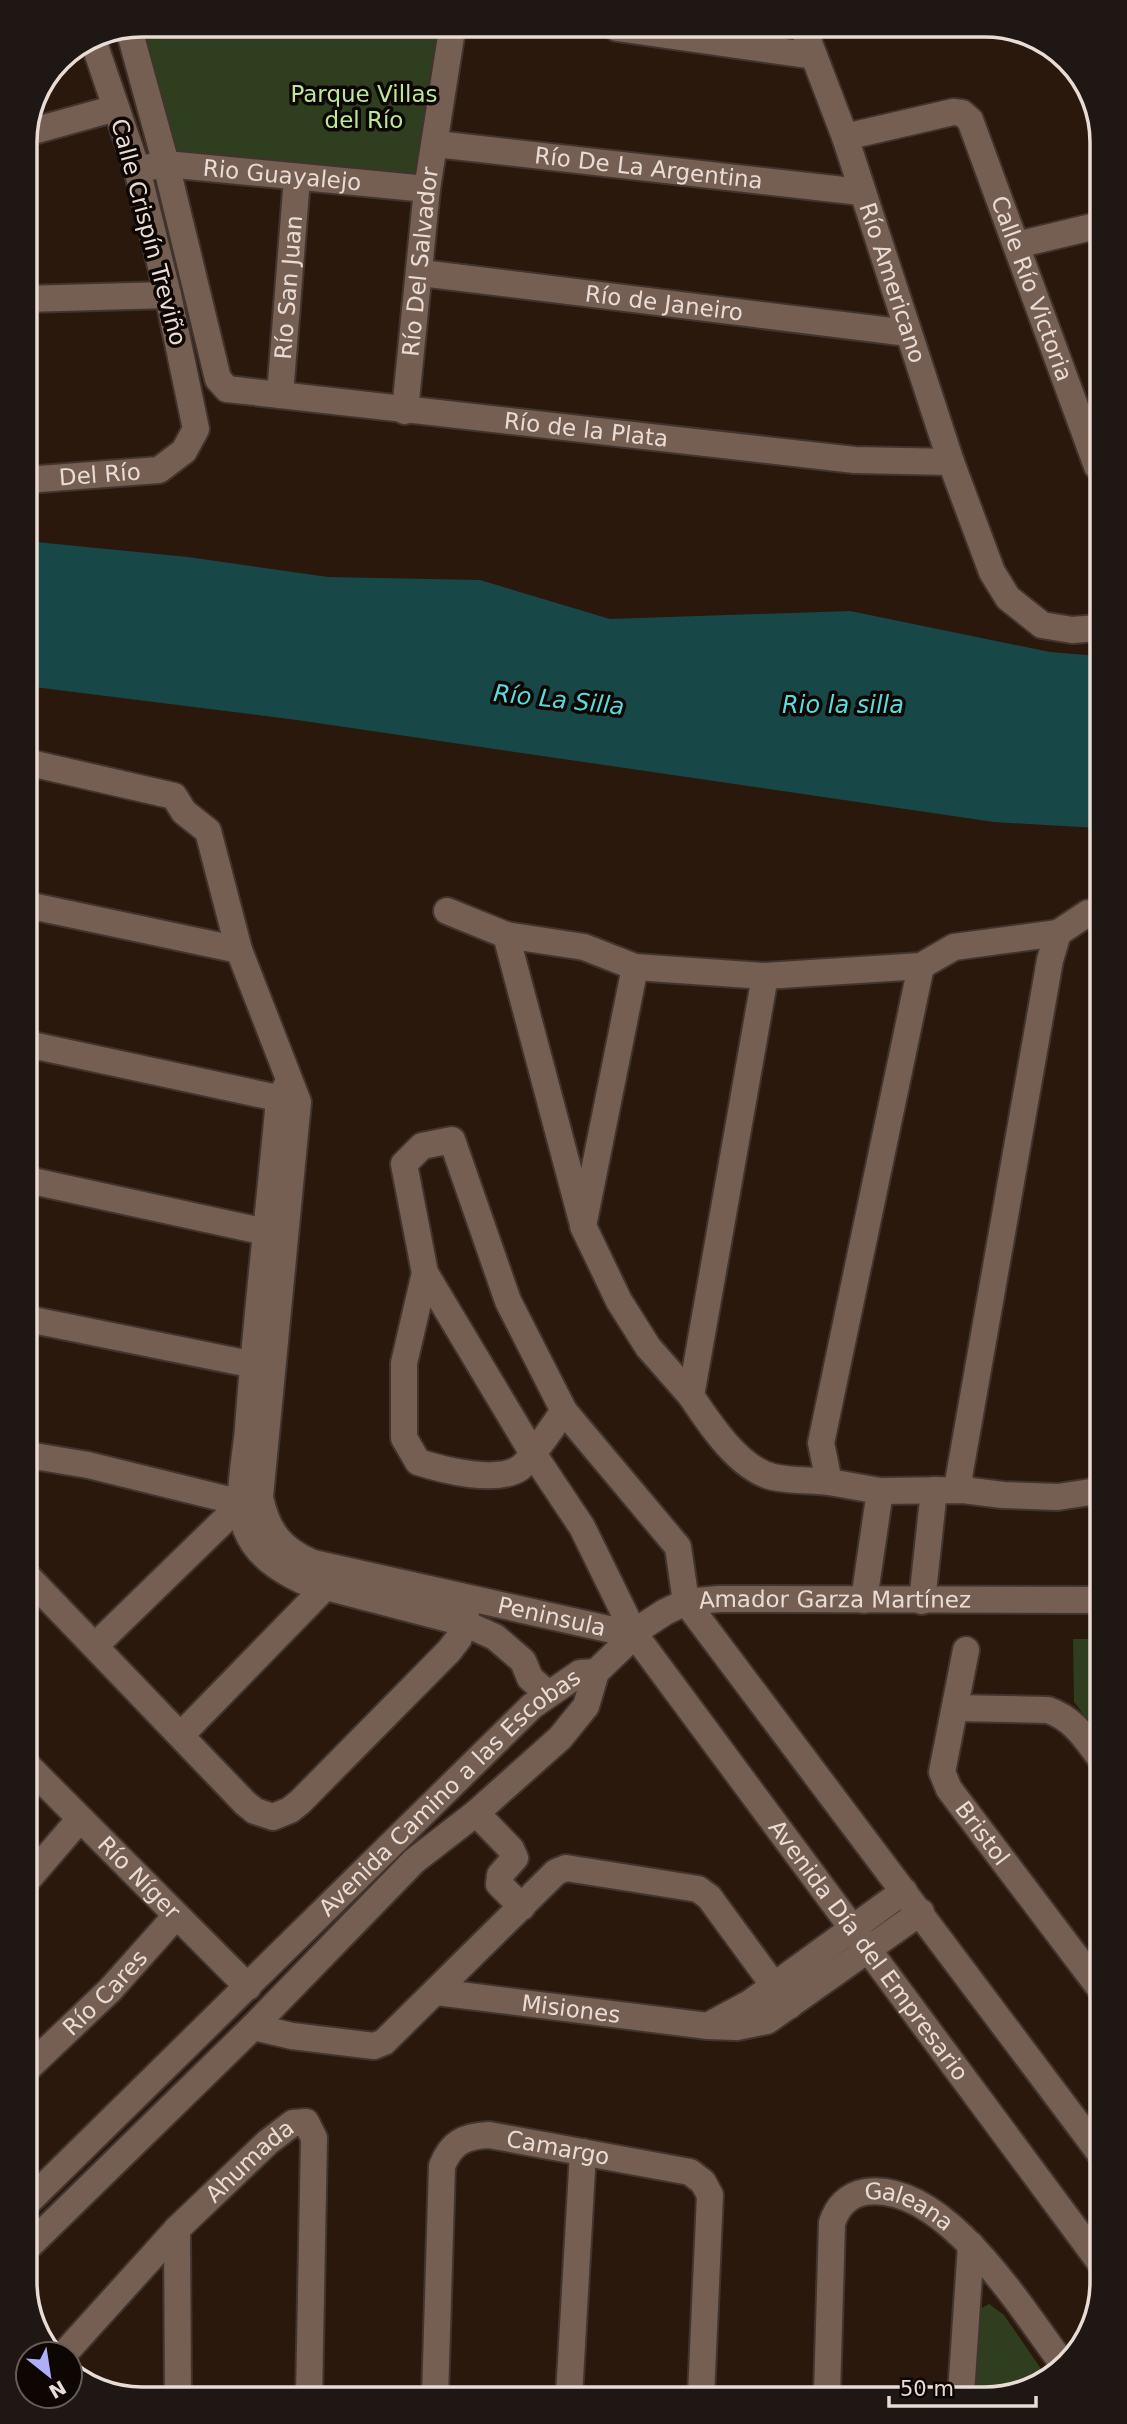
<svg xmlns="http://www.w3.org/2000/svg" width="1127" height="2424" font-family="'DejaVu Sans',sans-serif">
	<rect width="100%" height="100%" fill="#2a180d"/>
	<path fill="#2e3e1f" d="M452,30L427,189L166,164L129,33Z
		M1073,1639H1101V1737L1074,1702Z
		M989,2304L1004,2315L1046,2376L1023,2393H972L978,2310Z"/>
	<path fill="#184748" d="M26,541L188,557L328,577L480,580L610,619L850,611L1050,652L1098,656V828L994,822L297,720L26,686Z"/>
	<g fill="none" stroke-linecap="round" stroke-linejoin="round">
		<defs>
			<g id="minor">
				<path id="s1" d="M803,27L845,137L951,462L992,572L1008,598L1042,625L1072,630L1098,628"/>
				<path d="M617,28L814,56"/>
				<path id="s2" d="M130,33L166,164L218,379L227,389L855,460L951,462"/>
				<path d="M26,133L116,108"/>
				<path id="s3" d="M845,137L953,112L962,113L970,120L1097,466"/>
				<path id="s4" d="M436,144L861,192"/>
				<path id="s5" d="M150,167L166,164L427,189"/>
				<path d="M1017,245L1096,226"/>
				<path id="s6" d="M421,273L908,333"/>
				<path d="M25,299L168,295"/>
				<path id="s7" d="M280,395L297,178"/>
				<path id="s8" d="M405,411L427,189L452,30"/>
				<path id="s9" d="M26,480L159,470L184,451L196,429L168,295L137,169L92,37"/>
				<path id="s10" d="M26,762L174,796L184,812L208,831L239,950L298,1102L260,1497C267,1531 281,1550 313,1563L635,1635"/>
				<path d="M27,905L239,950"/>
				<path d="M447,911L506,935L584,947L635,967L765,976L921,966L954,947L1058,933"/>
				<path d="M506,935L582,1221"/>
				<path d="M921,966L821,1443L829,1482L880,1491L963,1490L1003,1495L1058,1497L1097,1491L1100,1487"/>
				<path d="M635,967L583,1226L619,1301L648,1347L691,1396"/>
				<path d="M765,976L691,1396C709,1423 739,1469 773,1477C791,1481 811,1480 829,1482"/>
				<path d="M27,1044L296,1102"/>
				<path d="M289,1081L279,1100C269,1210 256,1319 248,1428C246,1458 235,1499 246,1529C256,1555 280,1570 303,1581L464,1623L495,1637L523,1661L530,1678L547,1693"/>
				<path d="M28,1180L284,1236"/>
				<path d="M425,1273L404,1363V1438L418,1462C443,1470 497,1484 520,1468C531,1460 554,1424 564,1411"/>
				<path d="M28,1319L269,1368"/>
				<path d="M28,1455L88,1465L242,1503L258,1498"/>
				<path d="M963,1490L959,1477L1050,960L1058,933L1088,913H1098"/>
				<path d="M29,1578L245,1803L255,1811L273,1817L290,1810L300,1802L449,1651L459,1638L467,1608"/>
				<path d="M864,1600L880,1491"/>
				<path d="M922,1601L934,1490"/>
				<path d="M95,1646L242,1503"/>
				<path id="s11" d="M966,1650L942,1772L949,1789L1102,1991"/>
				<path id="s12" d="M596,1672L645,1625L665,1612L686,1602L719,1599L1100,1600"/>
				<path d="M955,1708L1048,1710C1074,1719 1085,1738 1101,1759"/>
				<path d="M182,1734L336,1576"/>
				<path id="s13" d="M29,1767L248,1987"/>
				<path d="M476,1813L511,1849L515,1858L500,1875L499,1884L522,1907"/>
				<path d="M30,1877L79,1820"/>
				<path id="s14" d="M436,1992L708,2026L737,2027L767,2021L921,1912"/>
				<path d="M713,2023L750,2003L904,1891"/>
				<path d="M253,2027L292,2036L374,2046L384,2042L556,1872L566,1868L698,1889L709,1897L789,2006"/>
				<path id="s15" d="M30,2066L110,1990L176,1916"/>
				<path id="s16" d="M1102,2156L686,1602L678,1547L564,1411L508,1301L452,1140L422,1146L404,1164L425,1273L532,1452L582,1527L635,1635L1102,2265"/>
				<path id="s17" d="M31,2199L532,1706L580,1673L596,1672"/>
				<path d="M177,2229L178,2399"/>
				<path d="M31,2244L253,2027L414,1861L476,1813L560,1738L586,1706L596,1672"/>
				<path id="s18" d="M64,2354L177,2229L268,2142L293,2123L306,2122L314,2138L309,2398"/>
				<path id="s19" d="M827,2394L832,2223C837,2207 848,2195 865,2192C944,2180 1022,2310 1063,2364"/>
				<path d="M961,2394L971,2245"/>
				<path d="M569,2396L583,2152"/>
				<path id="s20" d="M435,2397L442,2166C451,2143 464,2136 489,2135L690,2172L703,2182L710,2195L701,2395"/>
			</g>
		</defs>
		<use href="#minor" stroke="#41342f" stroke-width="30"/>
		<use href="#minor" stroke="#755f52" stroke-width="26"/>
	</g>
	<g text-anchor="middle" stroke-width="7" stroke-linejoin="round" paint-order="stroke">
		<g font-size="23" fill="#bce797" stroke="#0d0603">
			<text x="364" y="102">Parque Villas<tspan x="364" dy="26">del Río</tspan></text>
		</g>
		<g font-size="23" fill="#e9dcd5" stroke="#0d0603">
			<text dy="8" stroke="none"><textPath href="#s4" startOffset="214">Río De La Argentina</textPath></text>
			<text dy="8" stroke="none"><textPath href="#s5" startOffset="133">Rio Guayalejo</textPath></text>
			<text transform="translate(149 232) rotate(75)" y="8">Calle Crispín Treviño</text>
			<text dy="8" stroke="none"><textPath href="#s8" startOffset="150">Río Del Salvador</textPath></text>
			<text dy="8" stroke="none"><textPath href="#s1" startOffset="271">Río Americano</textPath></text>
			<text dy="8" stroke="none"><textPath href="#s7" startOffset="108">Río San Juan</textPath></text>
			<text dy="8" stroke="none"><textPath href="#s3" startOffset="310">Calle Río Victoria</textPath></text>
			<text dy="8" stroke="none"><textPath href="#s6" startOffset="245">Río de Janeiro</textPath></text>
			<text dy="8" stroke="none"><textPath href="#s2" startOffset="732">Río de la Plata</textPath></text>
			<text dy="8" stroke="none"><textPath href="#s9" startOffset="74">Del Río</textPath></text>
			<text dy="8" stroke="none"><textPath href="#s12" startOffset="264">Amador Garza Martínez</textPath></text>
			<text dy="8" stroke="none"><textPath href="#s10" startOffset="1218">Peninsula</textPath></text>
			<text dy="8" stroke="none"><textPath href="#s17" startOffset="584">Avenida Camino a las Escobas</textPath></text>
			<text dy="8" stroke="none"><textPath href="#s11" startOffset="198">Bristol</textPath></text>
			<text dy="8" stroke="none"><textPath href="#s13" startOffset="156">Río Níger</textPath></text>
			<text dy="8" stroke="none"><textPath href="#s16" startOffset="2198">Avenida Día del Empresario</textPath></text>
			<text dy="8" stroke="none"><textPath href="#s15" startOffset="105">Río Cares</textPath></text>
			<text dy="8" stroke="none"><textPath href="#s14" startOffset="136">Misiones</textPath></text>
			<text dy="8" stroke="none"><textPath href="#s20" startOffset="362">Camargo</textPath></text>
			<text dy="8" stroke="none"><textPath href="#s18" startOffset="268">Ahumada</textPath></text>
			<text dy="8" stroke="none"><textPath href="#s19" startOffset="266">Galeana</textPath></text>
		</g>
		<g font-size="24" font-style="italic" fill="#58dbde" stroke="#0d0603">
			<text transform="translate(559 700) rotate(6)" y="8">Río La Silla</text>
			<text x="843" y="713">Rio la silla</text>
		</g>
	</g>
	<path d="M0 0H1127V2424H0ZM142 37H985A105 105 0 0 1 1090 142V2282A105 105 0 0 1 985 2387H142A105 105 0 0 1 37 2282V142A105 105 0 0 1 142 37Z" fill="#1f1714" fill-rule="evenodd"/>
	<path fill="none" stroke="#e9dcd5" stroke-width="3.5" d="M142 37H985A105 105 0 0 1 1090 142V2282A105 105 0 0 1 985 2387H142A105 105 0 0 1 37 2282V142A105 105 0 0 1 142 37Z"/>
	<g transform="translate(49 2375) rotate(150)"><circle r="33" fill="#0d0603" stroke="#655c57" stroke-width="2"/>
	<path d="M0-5L12 26L0 18L-12 26Z" fill="#afaefa"/>
	<text y="-10" font-size="19" font-weight="bold" text-anchor="middle" fill="#e9dcd5">N</text>
	</g>
	<path d="M889 2396v10h147v-10" fill="none" stroke="#e9dcd5" stroke-width="3.5"/>
	<text x="900" y="2396" font-size="21" fill="#e9dcd5" stroke="#0d0603" stroke-width="5" paint-order="stroke">50 m</text>
</svg>
